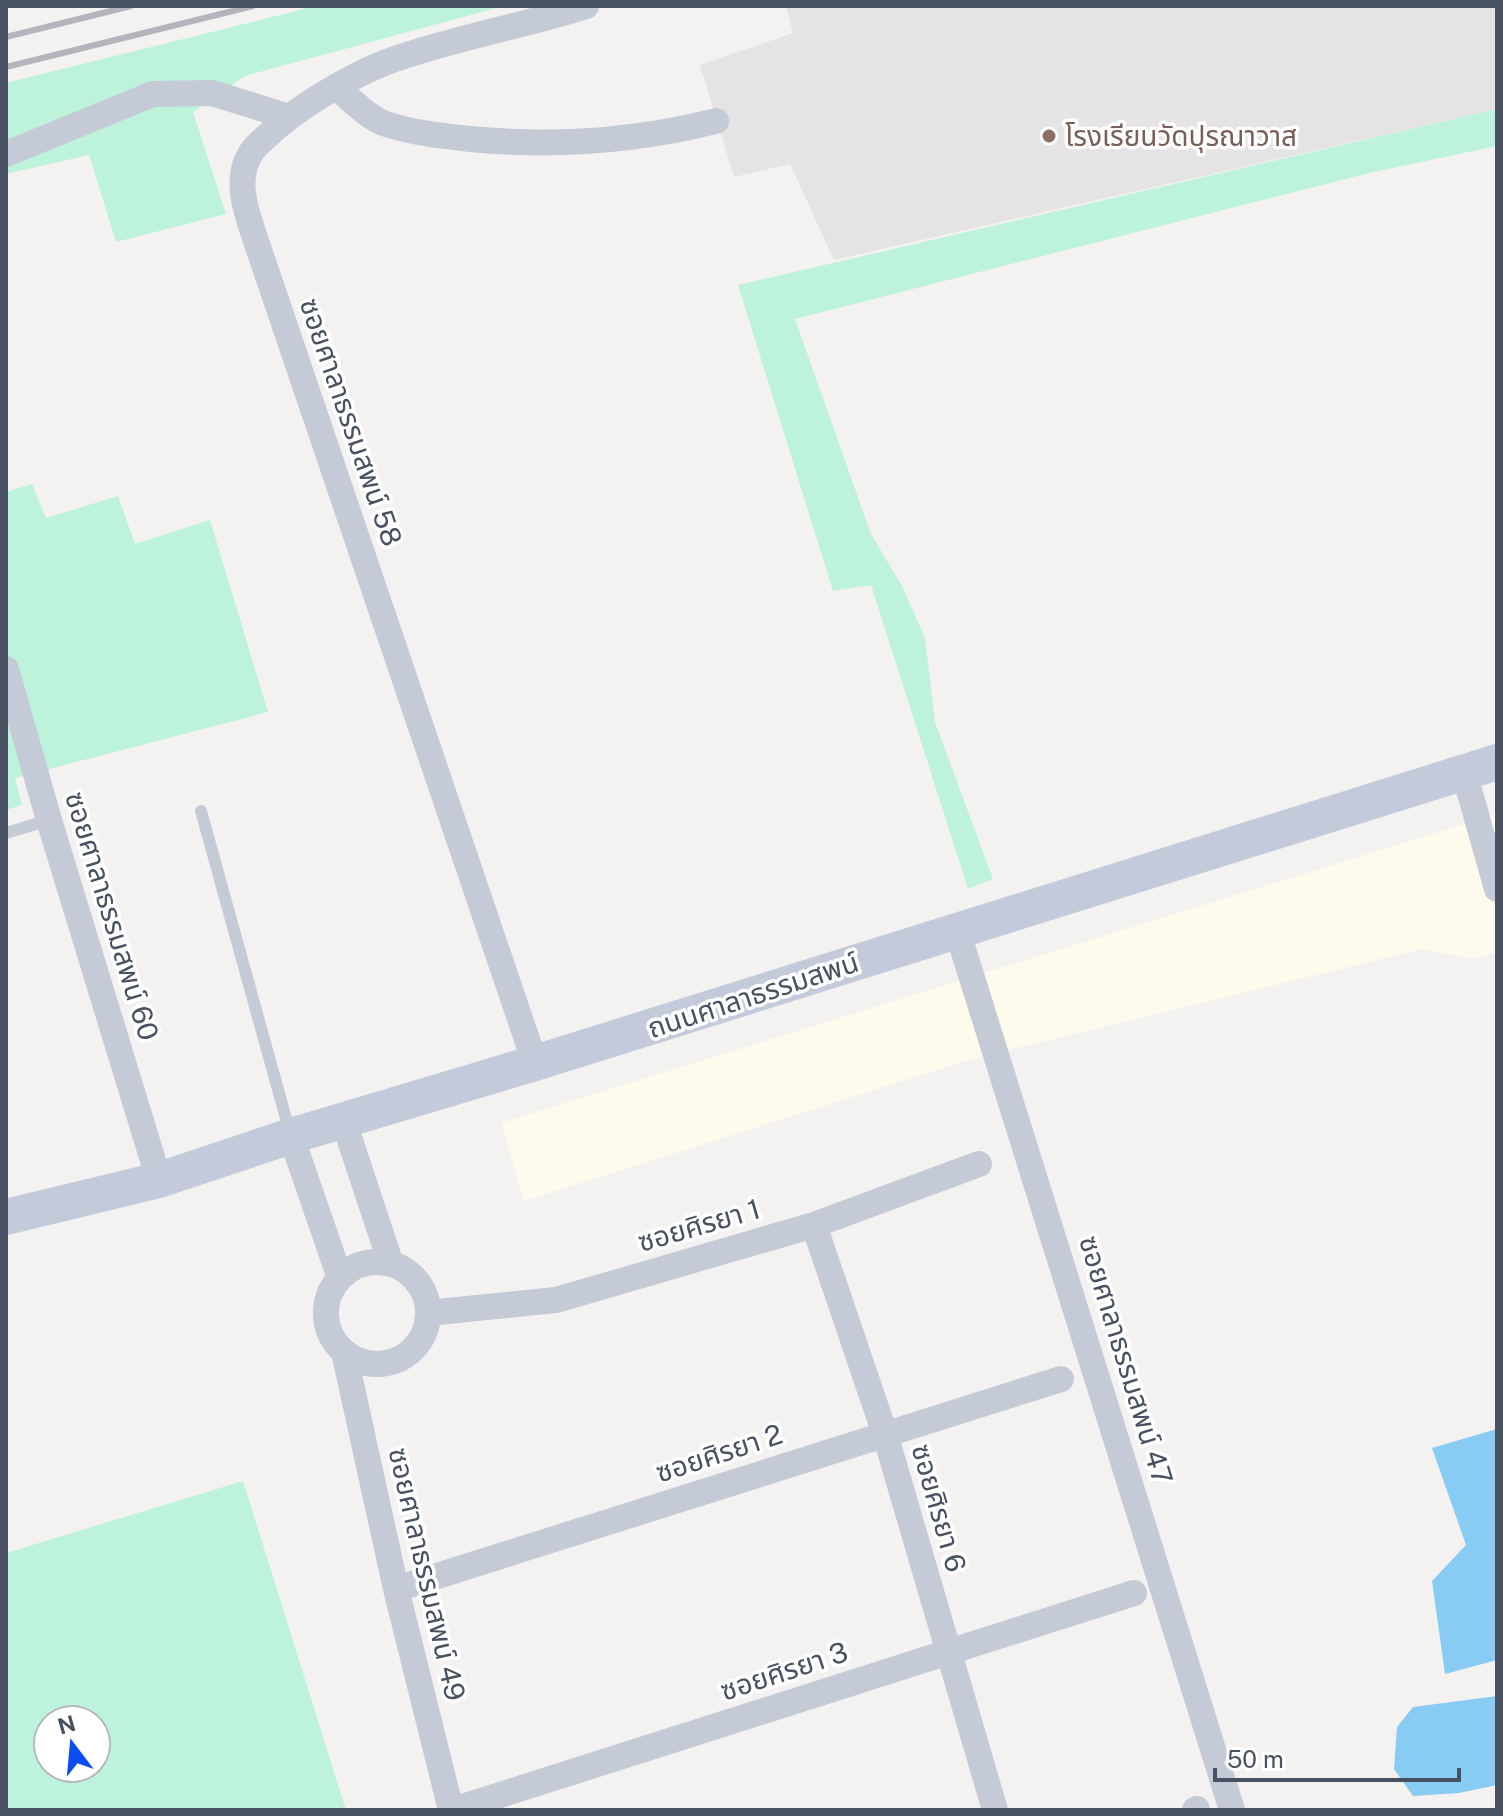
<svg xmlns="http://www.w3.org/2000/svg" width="1503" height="1816" font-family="'Public Sans','Noto Sans Thai',sans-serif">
	<rect width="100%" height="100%" fill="#f4f2f1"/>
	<path fill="#fefbec" d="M1497,814V952L1474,959L1422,949L972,1059L524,1201L501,1123Z"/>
	<path fill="#e5e3e3" d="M786,6H1497V109L834,260L790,164L734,177L700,65L793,33Z"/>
	<path fill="#bef3db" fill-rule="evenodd" d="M316,6H504L245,76L193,112L226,214L116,242L89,155L6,174V83Z
		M1497,109V146L1369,173L795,319L871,534L902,586L925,638L935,722L993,879L968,889L871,585L833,591L738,285Z
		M32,484L46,518L118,496L135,544L210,520L268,712L15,778L22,805L6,810V492Z
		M243,1481L346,1810H6V1553ZM96,1720V1768H48V1720Z"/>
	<path fill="#88ccf3" d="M1497,1429V1660L1445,1674L1432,1581L1466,1545L1432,1448Z
		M1497,1696V1785L1459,1793L1413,1796L1394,1769L1397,1727L1413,1707Z"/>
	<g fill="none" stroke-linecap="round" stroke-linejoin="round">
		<path stroke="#c4cbd7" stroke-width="12" d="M201,811L290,1133
			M6,833L49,820"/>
		<path stroke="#c4cbd7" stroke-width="26" d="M336,87C351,99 368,118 386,124C413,133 443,136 471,139C553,147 636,141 716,121
			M6,154L153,94L212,93L289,117
			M6,669L49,820L159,1180
			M1464,772L1497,889
			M957,930L1232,1810
			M535,1063L254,235C246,211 236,183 248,158C253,146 268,136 277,127C309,100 364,68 404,56C464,36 526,25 586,6
			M344,1122L391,1264
			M291,1136L340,1278
			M814,1225L885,1434L995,1810
			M326 1313a51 51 0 1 1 102 0a51 51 0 1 1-102 0Z
			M428,1313L556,1300L814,1225L979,1164
			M344,1352L396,1589L451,1810
			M396,1589L1061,1379
			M453,1810L1134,1593
			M1195,1810L1197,1809"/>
		<path stroke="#c3cbdb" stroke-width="36" d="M6,1217L159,1180L291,1136L535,1063L1497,762"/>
		<path stroke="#b3b5bc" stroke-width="6" d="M6,37L131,6
			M6,67L253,6"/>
	</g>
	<circle fill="#8d6e63" stroke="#fff" stroke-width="3" cx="1049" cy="136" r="8"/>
	<g text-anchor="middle" stroke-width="7" stroke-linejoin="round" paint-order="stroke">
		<g font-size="28" fill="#785e54" stroke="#fff" text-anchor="start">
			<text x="1065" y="146">โรงเรียนวัดปุรณาวาส</text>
		</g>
		<g font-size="28" fill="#475161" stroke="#fff">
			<text transform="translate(351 422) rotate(71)" y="10">ซอยศาลาธรรมสพน์ 58</text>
			<text transform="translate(112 916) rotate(73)" y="10">ซอยศาลาธรรมสพน์ 60</text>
			<text transform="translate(753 995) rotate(-18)" y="10">ถนนศาลาธรรมสพน์</text>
			<text transform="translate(699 1225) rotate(-16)" y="10">ซอยศิรยา 1</text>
			<text transform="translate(1126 1360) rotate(73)" y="10">ซอยศาลาธรรมสพน์ 47</text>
			<text transform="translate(719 1453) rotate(-18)" y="10">ซอยศิรยา 2</text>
			<text transform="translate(939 1508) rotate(74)" y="10">ซอยศิรยา 6</text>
			<text transform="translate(427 1574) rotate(77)" y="10">ซอยศาลาธรรมสพน์ 49</text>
			<text transform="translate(784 1671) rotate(-18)" y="10">ซอยศิรยา 3</text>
		</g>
	</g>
	<rect width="1503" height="1816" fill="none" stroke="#475161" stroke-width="16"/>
	<g transform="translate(72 1744) rotate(344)"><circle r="38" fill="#ffffff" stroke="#b5b9c0" stroke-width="2"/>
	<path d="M0-6L14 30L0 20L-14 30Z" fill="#0c4df3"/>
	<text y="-12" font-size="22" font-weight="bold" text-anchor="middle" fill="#475161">N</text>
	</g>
	<path d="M1215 1768v12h244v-12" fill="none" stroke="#475161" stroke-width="4"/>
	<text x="1227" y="1768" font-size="24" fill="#475161" stroke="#ffffff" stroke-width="6" paint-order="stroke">50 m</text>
</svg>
